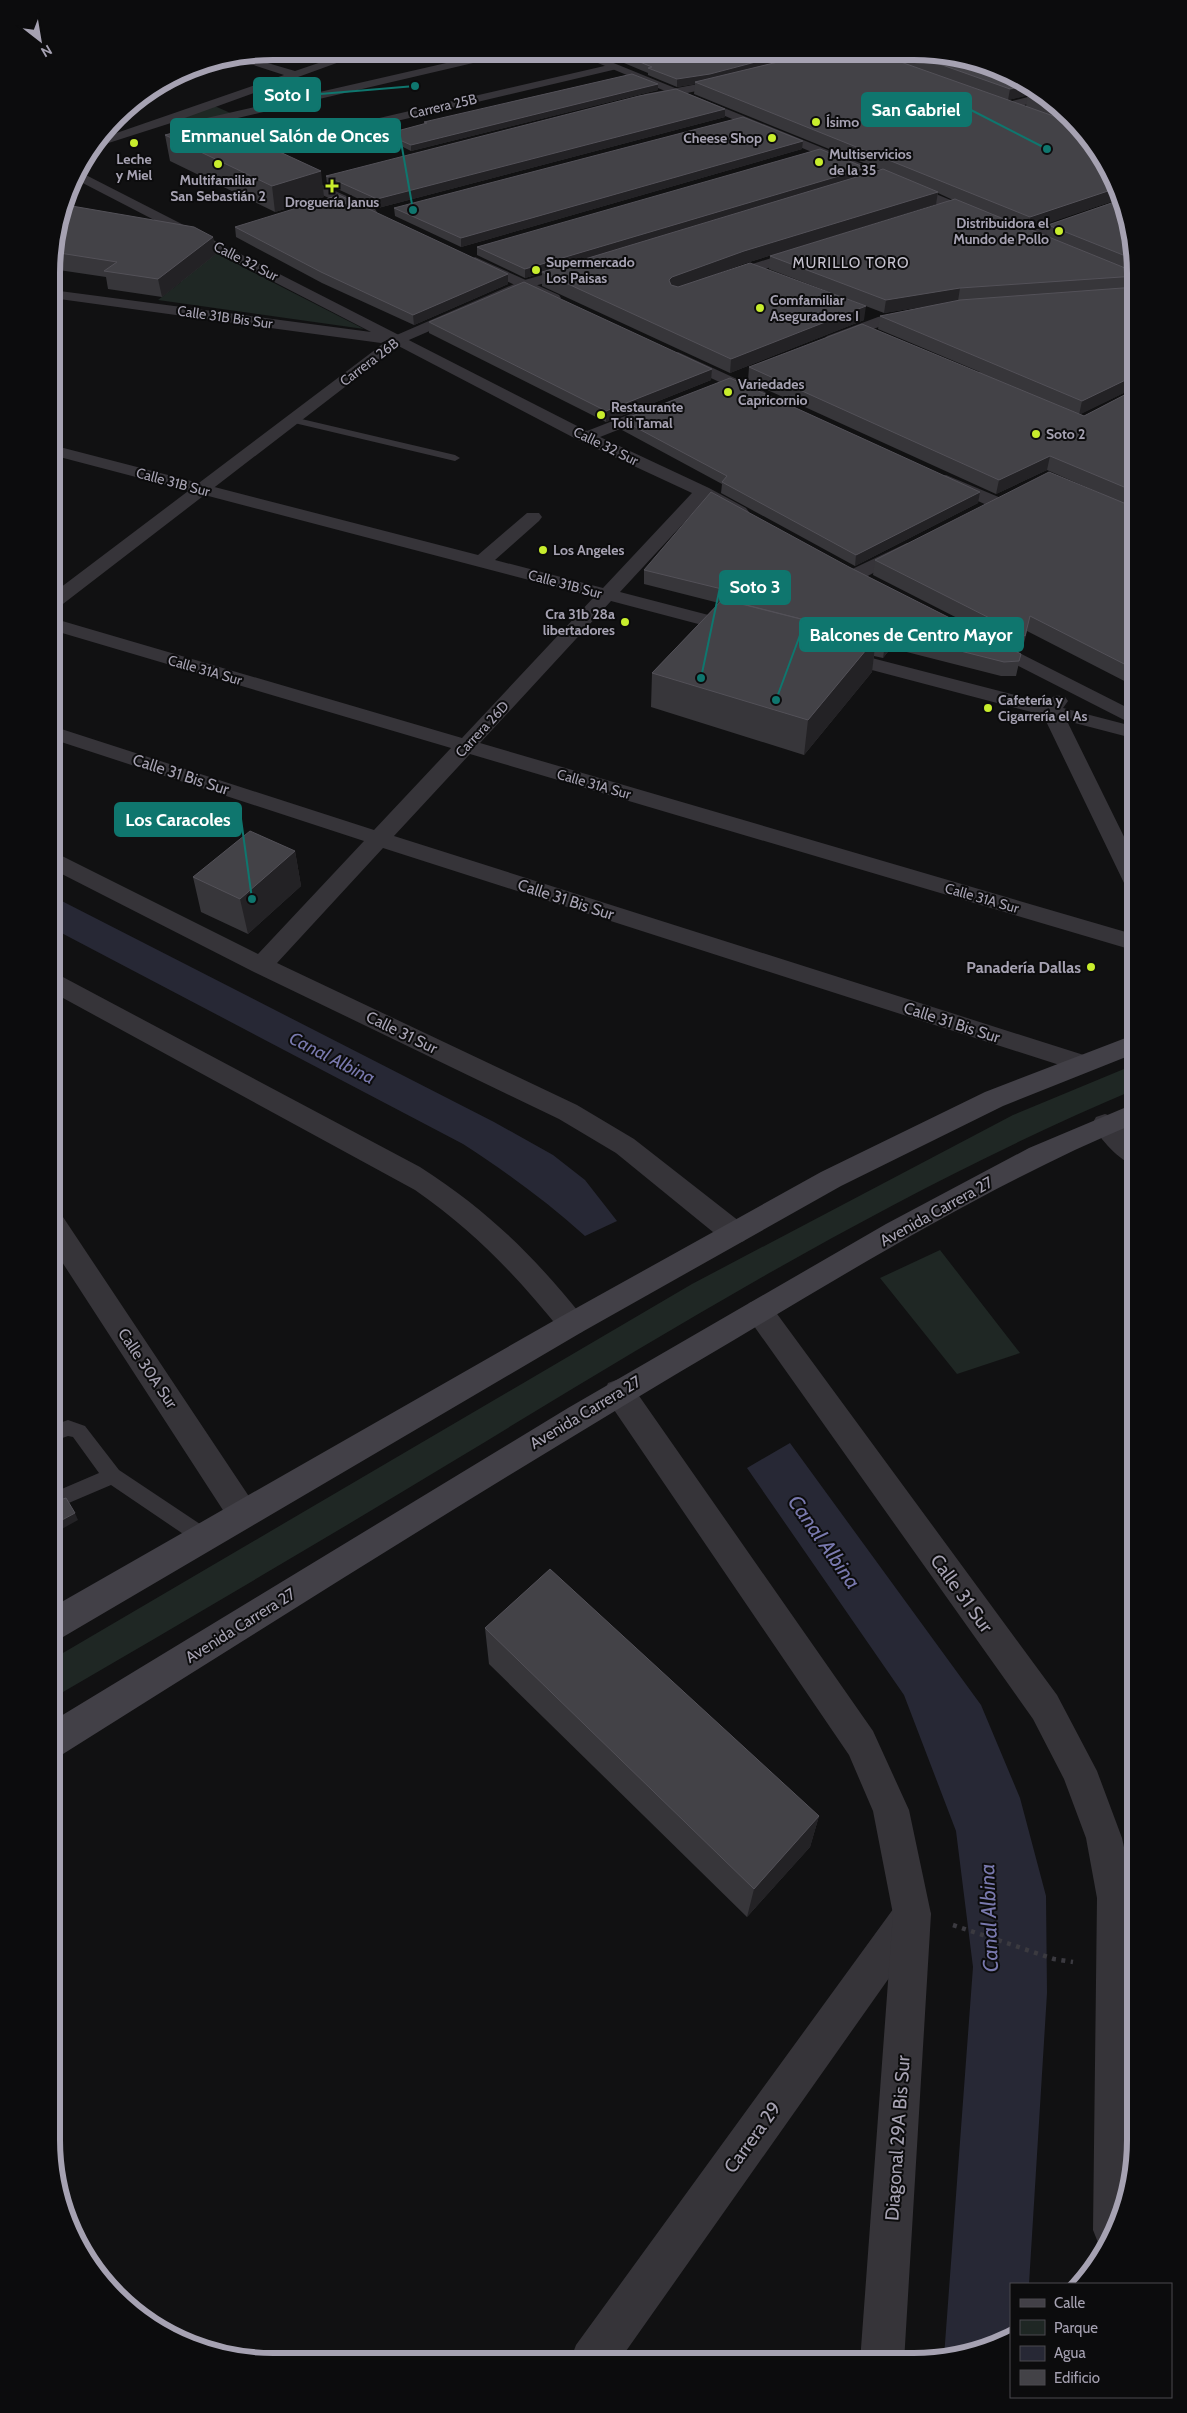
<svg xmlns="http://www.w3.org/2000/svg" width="1187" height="2413" font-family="Cabin,sans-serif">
	<rect width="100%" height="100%" fill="#111112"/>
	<path fill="#1f2724" d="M210,104L235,115L188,126L171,118Z
		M114,213L140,226L155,222L364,329L158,300L181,282L60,229Z
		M1136,1064V1089C899,1189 679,1324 460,1457C325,1539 188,1619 51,1699V1660L692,1284L1013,1115Z
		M940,1250L1020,1353L957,1374L880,1278Z"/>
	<path fill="#272835" d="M52,896L494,1122L553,1155L585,1180L617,1221L585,1236C546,1201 506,1172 463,1144L52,928Z
		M790,1443L981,1705L1020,1798L1046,1896L1047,1993L1029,2284H1011V2337L985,2350L944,2357L973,1967L956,1831L904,1695L747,1468Z"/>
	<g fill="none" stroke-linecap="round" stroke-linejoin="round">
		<path stroke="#3b3a40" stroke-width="4.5" stroke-dasharray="4 5.5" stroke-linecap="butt" d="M953,1925L1054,1959L1073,1962"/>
		<path fill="#363439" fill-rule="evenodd" d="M907,55H918L886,65L883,63Z
			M293,417L455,455L460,458L455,461L290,422V418Z
			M68,1420L85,1426L119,1470L212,1532L215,1538L212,1544L205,1547L198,1544L111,1485L64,1505L57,1503L55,1497L57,1491L99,1473L73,1437L68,1436L51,1442V1426Z"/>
		<path fill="#363439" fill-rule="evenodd" d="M351,52H367L182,119L189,122L490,53H509L503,56L199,127L229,141L231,144L225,148L171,123L96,147L102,138L284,75L235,59L247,57L295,71Z
			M613,64L619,67L617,69L245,157L239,153L245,149Z
			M730,78L734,79V83L645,102L639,98L645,94Z
			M1040,94L1048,98L1008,110L1002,106L1004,103Z
			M289,170L375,209L377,212L370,216L365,215L284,177L283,174Z
			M78,171L587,431L651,406H663L665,409L663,412L600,437L709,488L746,508L749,512L746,516L740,517L705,500L620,592L747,625L750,629L747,633L740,635L611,601L480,743L1136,935V951L470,754L394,836L1090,1057L1094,1063L1090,1069L1081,1072L1072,1069L383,848L277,963L577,1105L634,1139L744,1225L748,1233L744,1241L734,1244L724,1241L616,1153L559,1119L252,971L52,869V853L60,855L258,954L364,841L52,739V726L374,830L451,748L52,630V618L462,738L594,597L52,455V445L478,555L527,513H539L542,517L539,521L495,560L603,588L692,493L580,441L387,340L381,343L52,298V290L371,332L73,178Z
			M1082,214L1089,218L1087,221L1027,241L1020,237L1022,234Z
			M806,247L813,251L811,254L728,281L723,282L716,278L718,275Z
			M475,257L559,295L561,298L554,302L549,301L470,264L468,261Z
			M915,309L920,310L922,313L920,316L887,324L832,344L824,339L827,336L878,317Z
			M678,352L765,392L767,395L765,398H753L673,360L670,357L673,354Z
			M946,475L1001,498L1004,502L1001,506H989L940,484L937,480L940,476Z
			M907,543L913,544L916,548L913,552L862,579H848L846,575L848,571Z
			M986,636L1136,712V726L979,646L976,642L979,638Z
			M837,649L1046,703C1052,696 1056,694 1065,697L1068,701L1063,708L1136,727V739L1067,721L1136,861V892L1128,890L1125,885L1043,715L830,659L827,655L830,651Z
			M52,974L61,976L420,1167C488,1211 531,1253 582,1316L587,1324L582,1332L572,1336L562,1332C516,1275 475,1232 415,1190L52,992Z
			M1105,1114L1114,1117L1136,1139V1166C1119,1161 1100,1139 1092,1124L1096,1117Z
			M51,1211L61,1214L254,1504L259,1514L254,1524L243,1528L232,1524L51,1245Z
			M912,1895L925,1901L931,1914L925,1927L619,2361H570L576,2345L899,1901Z"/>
		<path fill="#363439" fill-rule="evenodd" d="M574,53H589L985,214L987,217L985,220H975Z
			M578,265L585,269L583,272L531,287L402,343L59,607L52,609V594L392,337L521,281Z
			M759,1299L769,1303L1057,1695L1097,1771L1122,1838L1135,1898V2156L1124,2211L1105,2247L1099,2245L1093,2230L1097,1898L1086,1838L1064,1779L1033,1719L749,1319L745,1311L749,1303Z
			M619,1379L630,1383L873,1731L909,1810L931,1914L904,2362H860L893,1914L873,1811L849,1755L608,1401L604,1392L608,1383Z"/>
		<path fill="#424047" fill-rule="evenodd" d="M1136,1034V1053L1003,1106L841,1186L582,1332L63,1637L51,1641V1608L562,1316L821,1172L985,1092Z
			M1136,1103V1123C995,1182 865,1262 734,1340C508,1473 286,1614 63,1754L51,1759V1722L568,1408L886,1224L1029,1148Z"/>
	</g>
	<path fill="#37363a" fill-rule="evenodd" d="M600,53L881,55L901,62L902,55H957L1060,107L1098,150L1122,198L1030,229L1046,236L1048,225L1124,202L1136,273V387L1080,414L1084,416L1136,389V687L1027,631L1022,651L873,575L875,560L1102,494L1047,470L996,494L748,381L749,367L980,372L878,329L880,316L933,305L884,313L769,269L770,256L953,200L938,193L936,204L743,264L710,276L864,320L730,373L542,286V273L525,278L477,255V247L866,168V175L881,170L694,94L695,84L677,87L648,75V73ZM1028,95L1026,106L1008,100Z
		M658,84V90L411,151L387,139L386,134L425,124L424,122Z
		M725,109V117L378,208L327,184L326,176Z
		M165,135L324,197L275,212L170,161Z
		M803,141L802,149L461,247L395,216L394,208Z
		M66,205L213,237L216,254L162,297L108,289L106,277L52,269V259Z
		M235,227L508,274V284L414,325L322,283L236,237Z
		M429,322L712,369L711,380L606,422L429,333Z
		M622,420L980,492L978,503L855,566L721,493L722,484L622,430Z
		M849,567L1021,654L1016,676H1001L891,648L883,658L874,656L872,672L804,755L651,707L652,673L719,603L644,584V570Z
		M295,851L301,886L248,934L201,912L193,877Z
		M485,1628L819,1816L810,1847L747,1917L489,1664Z"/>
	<path fill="#232225" d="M786,54L811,55L695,82V84L677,87V79Z
		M658,84V90L411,151V145Z
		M1027,85L1039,93L1008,100L1010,89Z
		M725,109V117L378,208L377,199Z
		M803,141L802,149L461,247V238Z
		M866,168L865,176L525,278V269Z
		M321,171L324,197L275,212L272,186Z
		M1117,188L1122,198L1028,230L1030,217Z
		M938,192L936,204L743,264L671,290L669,280L672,277L744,251Z
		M213,237L216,254L162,297L158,279Z
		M508,274V284L414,325L413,315Z
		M960,288L958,301L884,313L886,300Z
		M866,306L864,320L730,373L731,359Z
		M712,369L711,380L606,422V411Z
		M1136,375V387L1079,415L1082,401Z
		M1050,456L1047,470L996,494L999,480Z
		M980,492L978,503L855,566L856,555Z
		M893,634L891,648L883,658L885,644Z
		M876,638L872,672L804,755L808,720Z
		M295,851L301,886L248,934L240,899Z
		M56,1482L59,1488L55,1490L53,1496L55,1504L51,1495V1485L52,1484Z
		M75,1513L78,1520L51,1535V1526Z
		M819,1816L810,1847L747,1917L754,1889Z"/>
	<path fill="#434247" stroke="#535158" d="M618,53L786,54L710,74L677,79L648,68L652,67Z
		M807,55H881L1076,124L1098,150L1117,188L1030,217L695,82Z
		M914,55H957L1012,74L1027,85L1010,89Z
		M632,74L658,84L411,145L386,134L427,123L424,122Z
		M676,89L725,109L377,199L326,176L639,96Z
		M1038,92L1059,106L1028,95Z
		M743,117L803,141L461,238L394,208Z
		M215,122L321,171L272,186L165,135Z
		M820,149L866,168L525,269L477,247Z
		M883,169L938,192L744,251L672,277L669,280L671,285L678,287L750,263L866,306L731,359L542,272Z
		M339,195L508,274L413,315L321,272L235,227Z
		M955,199L1021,226L1024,229H1029L1135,272L1136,276L960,288L886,300L770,256Z
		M1123,199L1124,202L1133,259L1048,225Z
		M66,205L194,227L213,237L158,279L104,271L117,262L53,252Z
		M524,282L712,369L606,411L429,322Z
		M1136,287V375L1082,401L880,316L960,300Z
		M862,324L1084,416L1136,389V492L1050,456L999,480L749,367Z
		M730,378L980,492L856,555L722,482L727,476L622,420Z
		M1049,472L1136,508V670L1030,616L1025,636L875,560Z
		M711,492L849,567L1021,654L1019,661L1004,662L893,634L885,644L876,642V638L737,603L742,597L728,594L730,591L644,570Z
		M723,599L876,638L808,720L652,673Z
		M250,831L295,851L240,899L193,877Z
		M51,1475L56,1482L52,1484L51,1485Z
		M51,1495L52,1497L60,1500L66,1498L75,1513L51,1526Z
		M550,1569L819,1816L754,1889L485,1628Z"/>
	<g fill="#c8ed2d" stroke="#0c0c0d" stroke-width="2">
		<circle cx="816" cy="122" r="5"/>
		<circle cx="772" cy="138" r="5"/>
		<circle cx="134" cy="143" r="5"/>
		<circle cx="819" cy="162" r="5"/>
		<circle cx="218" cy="164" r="5"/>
		<path d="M329.5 178.5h5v5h5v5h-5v5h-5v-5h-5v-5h5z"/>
		<circle cx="1059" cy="231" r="5"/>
		<circle cx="536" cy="270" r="5"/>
		<circle cx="760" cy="308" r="5"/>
		<circle cx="728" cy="392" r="5"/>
		<circle cx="601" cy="415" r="5"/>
		<circle cx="1036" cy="434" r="5"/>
		<circle cx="543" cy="550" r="5"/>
		<circle cx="625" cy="622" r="5"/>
		<circle cx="988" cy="708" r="5"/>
		<circle cx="1091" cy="967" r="5"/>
	</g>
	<g text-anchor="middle" stroke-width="4" stroke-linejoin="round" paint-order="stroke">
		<g font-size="14" fill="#a6a2b2" stroke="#0c0c0d">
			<text transform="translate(443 106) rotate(-13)" y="5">Carrera 25B</text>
			<text transform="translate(246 261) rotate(27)" y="5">Calle 32 Sur</text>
			<text transform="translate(225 317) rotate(8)" y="5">Calle 31B Bis Sur</text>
			<text transform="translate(369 362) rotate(-37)" y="5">Carrera 26B</text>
			<text transform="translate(606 446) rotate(26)" y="5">Calle 32 Sur</text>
			<text transform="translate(173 482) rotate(15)" y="5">Calle 31B Sur</text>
			<text transform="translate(565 584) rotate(15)" y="5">Calle 31B Sur</text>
			<text transform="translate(205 670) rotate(16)" y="5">Calle 31A Sur</text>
			<text transform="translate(482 729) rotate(-47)" y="5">Carrera 26D</text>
			<text transform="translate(594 784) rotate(16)" y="5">Calle 31A Sur</text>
			<text transform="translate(982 898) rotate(16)" y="5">Calle 31A Sur</text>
		</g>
		<g font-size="14" font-weight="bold" fill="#a6a2b2" stroke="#0c0c0d" text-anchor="start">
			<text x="826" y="127">Ísimo</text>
			<text x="762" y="143" text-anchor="end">Cheese Shop</text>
			<text x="829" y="159">Multiservicios<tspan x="829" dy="16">de la 35</tspan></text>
			<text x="134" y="164" text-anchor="middle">Leche<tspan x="134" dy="16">y Miel</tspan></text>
			<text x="218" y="185" text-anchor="middle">Multifamiliar<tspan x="218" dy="16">San Sebastián 2</tspan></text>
			<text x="332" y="207" text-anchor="middle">Droguería Janus</text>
			<text x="1049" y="228" text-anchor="end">Distribuidora el<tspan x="1049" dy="16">Mundo de Pollo</tspan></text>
			<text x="546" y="267">Supermercado<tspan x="546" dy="16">Los Paisas</tspan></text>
			<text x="770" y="305">Comfamiliar<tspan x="770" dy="16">Aseguradores I</tspan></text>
			<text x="738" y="389">Variedades<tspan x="738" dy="16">Capricornio</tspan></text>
			<text x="611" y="412">Restaurante<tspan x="611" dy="16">Toli Tamal</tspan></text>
			<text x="1046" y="439">Soto 2</text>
			<text x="553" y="555">Los Angeles</text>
			<text x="615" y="619" text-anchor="end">Cra 31b 28a<tspan x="615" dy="16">libertadores</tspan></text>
			<text x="998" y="705">Cafetería y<tspan x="998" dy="16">Cigarrería el As</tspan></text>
		</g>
		<g font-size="15" letter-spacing="1" fill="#c6c3cf" stroke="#0c0c0d">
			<text x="851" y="268">MURILLO TORO</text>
		</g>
		<g font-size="16" fill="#a6a2b2" stroke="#0c0c0d">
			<text transform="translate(181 774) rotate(18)" y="6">Calle 31 Bis Sur</text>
			<text transform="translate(566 899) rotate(18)" y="6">Calle 31 Bis Sur</text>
			<text transform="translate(952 1022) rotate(18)" y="6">Calle 31 Bis Sur</text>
			<text transform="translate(402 1032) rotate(26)" y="6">Calle 31 Sur</text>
			<text transform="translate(936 1211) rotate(-29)" y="6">Avenida Carrera 27</text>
			<text transform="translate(148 1368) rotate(56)" y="6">Calle 30A Sur</text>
			<text transform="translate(585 1412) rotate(-31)" y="6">Avenida Carrera 27</text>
			<text transform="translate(240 1625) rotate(-32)" y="6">Avenida Carrera 27</text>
		</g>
		<g font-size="16" font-weight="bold" fill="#a6a2b2" stroke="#0c0c0d" text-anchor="end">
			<text x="1081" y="973">Panadería Dallas</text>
		</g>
		<g font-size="18" font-style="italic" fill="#7979ae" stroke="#0c0c0d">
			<text transform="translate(332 1058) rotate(27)" y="6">Canal Albina</text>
		</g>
		<g font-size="19" fill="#a6a2b2" stroke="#0c0c0d">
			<text transform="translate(962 1593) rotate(54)" y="7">Calle 31 Sur</text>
			<text transform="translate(752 2137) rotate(-54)" y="7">Carrera 29</text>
			<text transform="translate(897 2138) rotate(-86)" y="7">Diagonal 29A Bis Sur</text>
		</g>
		<g font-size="21" font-style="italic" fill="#7979ae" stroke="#0c0c0d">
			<text transform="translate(824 1542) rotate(55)" y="7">Canal Albina</text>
			<text transform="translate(989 1918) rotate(-92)" y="7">Canal Albina</text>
		</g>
	</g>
	<path d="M0 0H1187V2413H0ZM273 60H914A213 213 0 0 1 1127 273V2140A213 213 0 0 1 914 2353H273A213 213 0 0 1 60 2140V273A213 213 0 0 1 273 60Z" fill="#0c0c0d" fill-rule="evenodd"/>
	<path fill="none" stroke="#a6a2b2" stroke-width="6" d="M273 60H914A213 213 0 0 1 1127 273V2140A213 213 0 0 1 914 2353H273A213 213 0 0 1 60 2140V273A213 213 0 0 1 273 60Z"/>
	<path fill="none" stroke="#0f766e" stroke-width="2" d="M415 86L320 94M1047 149L971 110M413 210L400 136M701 678L720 587M776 700L800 635M252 899L241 819"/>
	<g fill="#0f766e" stroke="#0c0c0d" stroke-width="2">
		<circle cx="415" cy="86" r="5"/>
		<circle cx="1047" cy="149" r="5"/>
		<circle cx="413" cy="210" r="5"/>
		<circle cx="701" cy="678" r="5"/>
		<circle cx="776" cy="700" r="5"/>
		<circle cx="252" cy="899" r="5"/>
	</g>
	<g fill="#0f766e" stroke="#0f766e" stroke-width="2">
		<rect x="254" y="78" width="66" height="33" rx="5"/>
		<rect x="862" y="93" width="109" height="33" rx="5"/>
		<rect x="171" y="119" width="229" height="33" rx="5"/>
		<rect x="720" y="571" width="70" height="33" rx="5"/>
		<rect x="800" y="618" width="223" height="33" rx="5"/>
		<rect x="115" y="803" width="126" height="33" rx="5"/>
	</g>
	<g font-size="18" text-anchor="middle" font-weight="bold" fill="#fff">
		<text x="287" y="101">Soto I</text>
		<text x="916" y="116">San Gabriel</text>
		<text x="285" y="142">Emmanuel Salón de Onces</text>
		<text x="755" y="593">Soto 3</text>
		<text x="911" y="641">Balcones de Centro Mayor</text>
		<text x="178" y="826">Los Caracoles</text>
	</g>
	<rect x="1010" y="2283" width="162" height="115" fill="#0c0c0d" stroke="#4a484f"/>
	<rect x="1020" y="2299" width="25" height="8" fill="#424047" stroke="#4a484f"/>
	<text x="1054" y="2308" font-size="15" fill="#a6a2b2">Calle</text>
	<rect x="1020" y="2320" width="25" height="15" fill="#1f2724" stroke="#4a484f"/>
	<text x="1054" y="2333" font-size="15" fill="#a6a2b2">Parque</text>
	<rect x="1020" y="2346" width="25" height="15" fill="#272835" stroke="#4a484f"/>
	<text x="1054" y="2358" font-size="15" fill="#a6a2b2">Agua</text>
	<rect x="1020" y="2370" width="25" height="15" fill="#434247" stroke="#4a484f"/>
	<text x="1054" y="2383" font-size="15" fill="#a6a2b2">Edificio</text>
	<g transform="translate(40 40) rotate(149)" stroke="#0c0c0d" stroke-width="4" paint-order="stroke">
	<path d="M0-4L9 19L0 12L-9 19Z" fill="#a6a2b2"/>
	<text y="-8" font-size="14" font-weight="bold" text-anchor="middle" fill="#a6a2b2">N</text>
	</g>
</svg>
